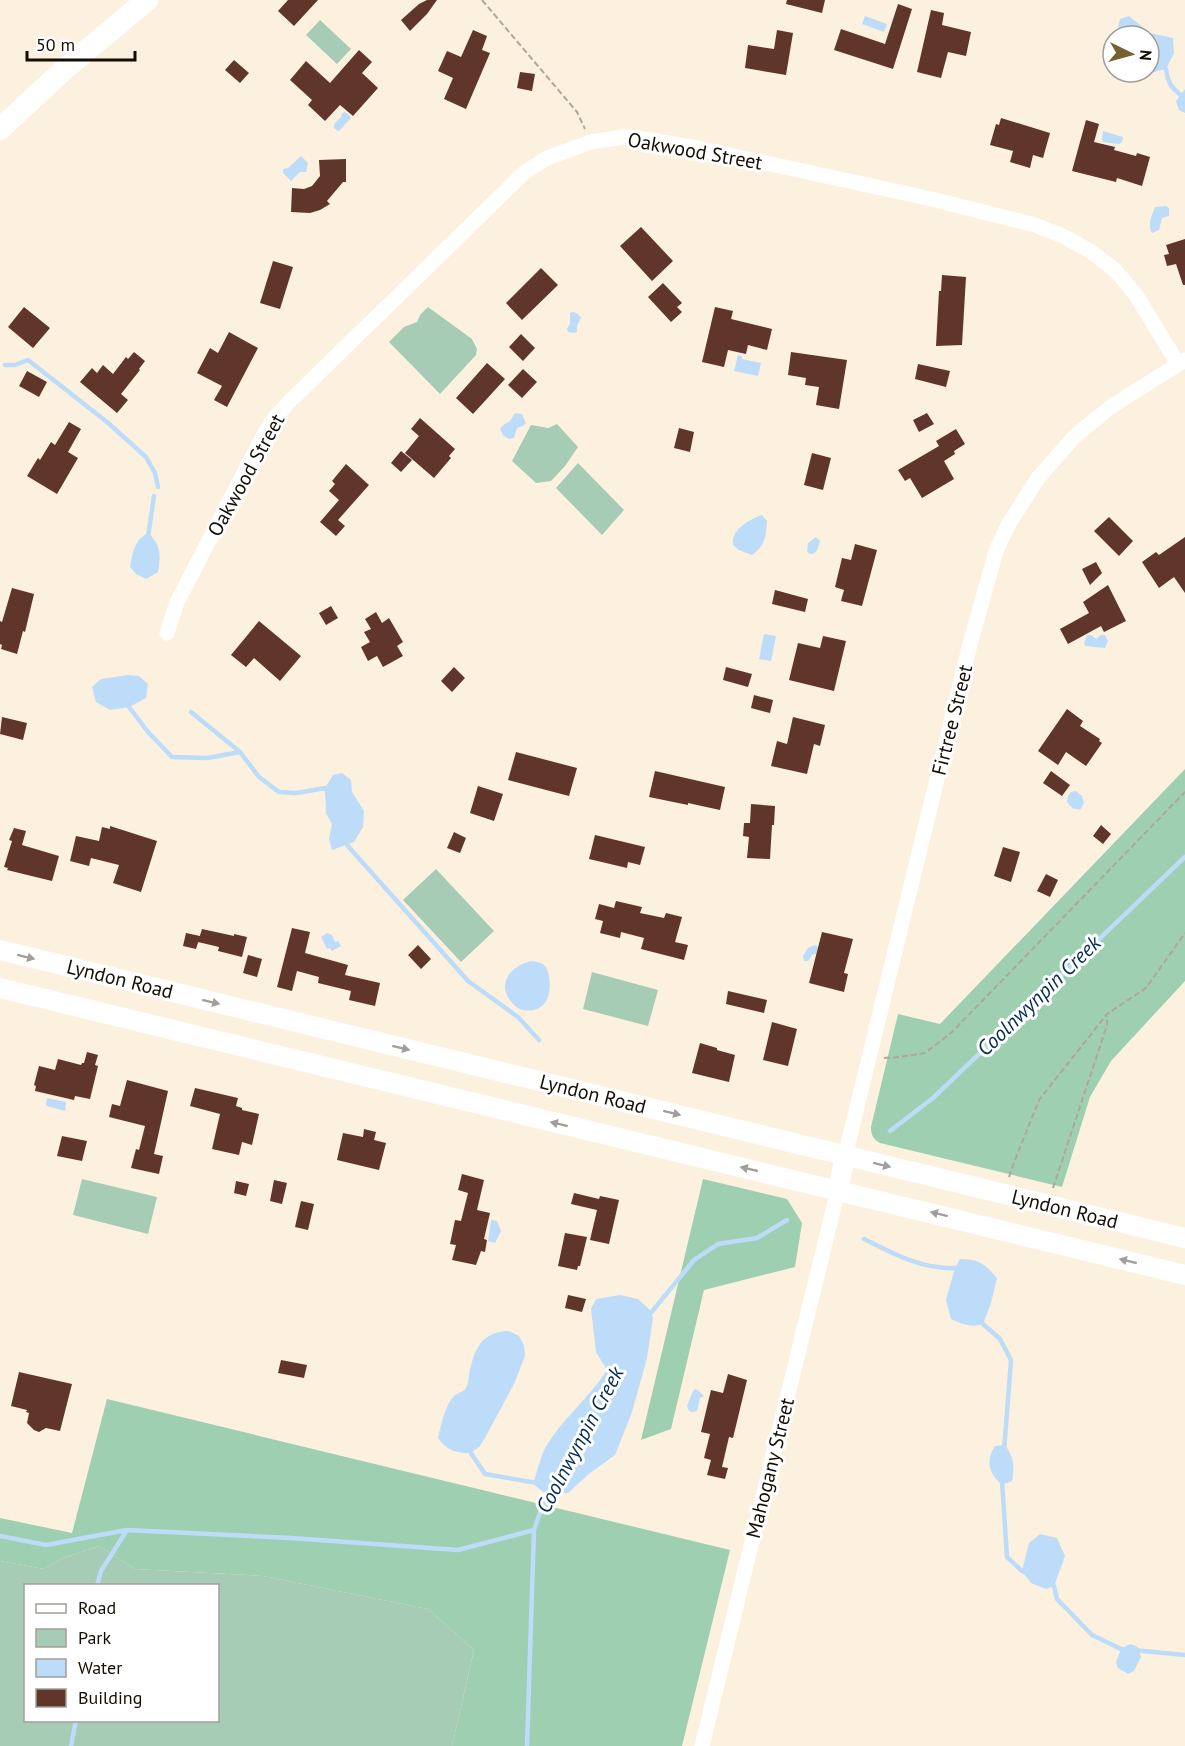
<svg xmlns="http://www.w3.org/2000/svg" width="1185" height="1746" font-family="'PT Sans',sans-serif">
	<rect width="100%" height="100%" fill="#fcf1df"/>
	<path fill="#a7ccb5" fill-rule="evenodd" d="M320,20L351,49L337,64L306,35Z
		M428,307L472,339L477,349L476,355L440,394L389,342L404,327L417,322L420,315Z
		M557,424L578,447L565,466L551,481L536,483L512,461L531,425L548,428Z
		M578,463L624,510L602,535L556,488Z
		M436,869L494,931L461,962L403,900Z
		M592,972L658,990L648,1026L583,1009Z
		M82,1179L157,1197L148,1234L73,1215Z
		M99,1546L135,1569L263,1576L428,1609L474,1650L452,1746H0V1561L44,1569L63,1558ZM26,1586H218V1720H26Z"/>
	<path fill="#9ecfb1" d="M1185,769V981L1111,1061L1090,1097L1062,1187L880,1143C873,1139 871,1135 871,1127L898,1014L940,1024Z
		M703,1179L787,1199L802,1223L795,1267L704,1290L671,1429L641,1440Z
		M107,1399L730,1550L682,1746H452L474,1650L428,1609L263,1576L135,1569L99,1546L63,1558L44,1569L0,1561V1518L72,1533Z"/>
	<path fill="#bddcf9" d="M865,16L887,24L884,32L862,24Z
		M1129,16L1150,33L1173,38L1174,53L1166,69L1150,73L1147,72H1149V36H1116L1120,19Z
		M1185,89V113L1179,110L1176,101Z
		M345,112L349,115L351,118L340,130L338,131L334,128V124L341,117L342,113Z
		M1103,131L1123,137L1122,142L1119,144L1103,142L1102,139Z
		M301,156L308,163L306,172H300L291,181L283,173V169L288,168Z
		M1166,206L1169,208V216L1162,218L1159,230L1152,233C1147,225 1152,215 1155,207Z
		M573,312L577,313L581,318L577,326V332L574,333L568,332L567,329L570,324V313Z
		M738,355L742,356V359L761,363L758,376L734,371Z
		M515,413L522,414L526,423L523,426L517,428L514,438L509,439L503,435L500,429L503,425L510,421Z
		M762,515L767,521C766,536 765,546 752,555L739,550L733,545C731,529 749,520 762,515Z
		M148,533C161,544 161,556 158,572L146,579L136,574L130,567C133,553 134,540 148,533Z
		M816,537L820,541C818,547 818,554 810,554L807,552L808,543Z
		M764,634L776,636L771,661L759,659Z
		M1087,635H1091L1096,639L1101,635H1105L1108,641L1105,648L1085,646L1084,643Z
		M128,675L139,676L148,684L146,698L129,707L110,710L96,702L92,687L101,679Z
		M342,773L351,780L352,792L364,811L363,827L354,842L332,850L329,839L332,824L326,813L325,788L333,775Z
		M1076,791L1082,796L1084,803L1080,810L1072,808L1067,802L1068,796L1071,792Z
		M327,933L332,935L335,942L338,941L341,946L332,951L330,948L327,949L321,937Z
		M815,945L818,947L817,953L812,955L808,961H804L803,956L808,948Z
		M532,961C535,962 539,962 541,963C551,967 551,989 548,997C543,1012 523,1015 513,1004C495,985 510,965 532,961Z
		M47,1098L66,1102L65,1111L47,1106L46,1104Z
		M491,1220L497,1221L501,1231L495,1243L488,1241Z
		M960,1259C979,1259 985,1264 997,1278L991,1303L983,1324C971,1328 962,1324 951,1319L946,1300L955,1268Z
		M620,1295L638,1299L651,1311L653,1318L647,1358L632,1412L615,1455L590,1473L568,1493L546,1494L533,1484C537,1472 540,1459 545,1448C562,1419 589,1398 607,1370L596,1352L591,1309L596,1299Z
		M509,1331L519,1336L524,1345L525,1356L514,1384L486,1436L480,1446L471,1453C455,1453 448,1451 438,1438C441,1426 445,1404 455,1395C459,1392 464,1392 466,1388C468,1384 469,1378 469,1374C475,1349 480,1332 509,1331Z
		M695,1389L698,1390L704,1396L700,1398L697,1411L692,1412L689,1411L687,1406L693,1391Z
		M1005,1445C1014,1457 1015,1467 1012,1481L1002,1485C989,1474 985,1461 995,1446Z
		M1040,1534L1057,1538L1065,1556L1054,1586L1046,1589L1031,1583L1022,1571L1029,1543Z
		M1130,1644L1138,1647L1141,1657L1134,1671L1128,1674L1118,1668L1116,1662L1121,1649Z"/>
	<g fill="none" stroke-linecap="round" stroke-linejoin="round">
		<path stroke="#bddcf9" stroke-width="4.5" d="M1166,69C1168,84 1173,90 1185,98
			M5,365H15L28,360L107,422L146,457L155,473L158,487
			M148,537L154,496
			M129,707L148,732L172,757L207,758L240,752
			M191,712L240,752L259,777L279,792L297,793L325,788L328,794
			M346,840L347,845L468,981L518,1017L539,1040
			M890,1131L933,1098L1185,857
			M864,1239C892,1253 923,1270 955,1268L958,1273
			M650,1314L694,1260L718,1244L757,1238L787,1220
			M981,1321L983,1324L1000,1339L1011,1360L1004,1451
			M471,1453L485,1474L537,1483
			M1002,1481L1007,1557L1022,1571L1027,1573
			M0,1536L46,1545L127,1530L291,1538L458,1550L534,1530
			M1048,1583L1054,1586L1057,1599L1092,1635L1121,1649L1124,1650
			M97,1586L101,1571L127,1530
			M1133,1650L1185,1655
			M71,1746L76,1720
			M527,1746L534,1530L548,1490"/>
	</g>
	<path fill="#60352a" d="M288,0H318L294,26L278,11Z
		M427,0H437L427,14L410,31L401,20L419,4Z
		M787,0H825L822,13L786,4Z
		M898,4L912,9L893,69L834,50L841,29L885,44Z
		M931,10L944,13L942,25L971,32L966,56L948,52L941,78L917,72Z
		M473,30L487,36L482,50L490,53L466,109L444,99L453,78L438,71L447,51L461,57Z
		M777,30L793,33L786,75L745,68L748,45L774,49Z
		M359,50L372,62L362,73L378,88L353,116L340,105L325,121L308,105L312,100L290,80L306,61L330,83Z
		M234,60L249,73L240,83L225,70Z
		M520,72L535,74L532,91L517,88Z
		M1001,118L1050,133L1043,158L1033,155L1030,168L1010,162L1013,151L990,145L996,124L999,125Z
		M1086,120L1099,124L1094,142L1115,147L1114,150L1136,156L1137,153L1150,157L1142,186L1117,178L1116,182L1072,171Z
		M346,159V182H343L327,201L330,204L320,210L310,213L291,212L292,188L304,189L312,186L320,176L319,160Z
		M641,227L673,261L652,281L620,246Z
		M1185,239V285H1183L1176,264L1167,266L1164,255L1169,254L1166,245Z
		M273,261L293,267L280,309L260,303Z
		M541,268L558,285L522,320L506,303Z
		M942,275L966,277L962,345L936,346L939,291H941Z
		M663,283L682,303L677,307L682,312L671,322L648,297Z
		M24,307L50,328L33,348L8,327Z
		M715,307L733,311L731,319L772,329L767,350L748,345L746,354L728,350L724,367L702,362Z
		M229,332L258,348L227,407L214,400L222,386L197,373L210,348L218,353Z
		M521,334L535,348L523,361L509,347Z
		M134,352L145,361L139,369L140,370L121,394L128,400L117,413L80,382L92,368L97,373L103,365L113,374L126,357L128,359Z
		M791,352L847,360L839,409L816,405L819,387L805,385L806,378L788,375Z
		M487,363L505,379L473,414L456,398Z
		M918,364L950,371L946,387L915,379Z
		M523,369L537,382L522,398L508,385Z
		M27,371L47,382L39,397L19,386Z
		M927,413L934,424L919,432L913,420Z
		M420,418L455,449L449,456L451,458L434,478L405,453L419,436L411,429Z
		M69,422L81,429L68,452L78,458L57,494L27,476L38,458L40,460L51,442L55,445Z
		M679,428L694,432L690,452L674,448Z
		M956,429L965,444L954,451L955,454L944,461L954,479L922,498L910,478L905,481L898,470L939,446L936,441Z
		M401,451L412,460L401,472L391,463Z
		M812,453L831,458L823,490L804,485Z
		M346,464L369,485L338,520L345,526L336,536L320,522L339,500L329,491L335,484L332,481Z
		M1109,517L1133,541L1119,556L1094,531Z
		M1185,537V593L1174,577L1159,588L1142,562L1156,552L1159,555Z
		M855,544L877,550L862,606L841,601L844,590L835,587L842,558L851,560Z
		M1096,562L1102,573L1090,585L1082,569Z
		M1108,585L1126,621L1104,632L1101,626L1068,644L1060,629L1089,613L1083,602Z
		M12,588L34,594L25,632L23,631L17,654L1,649L2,645L0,644V621L2,622Z
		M775,590L808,599L805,612L772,604Z
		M331,606L338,618L326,625L319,613Z
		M376,612L382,623L389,618L403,642L397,646L403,656L383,667L377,656L368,661L361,647L370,642L364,632L371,629L365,619Z
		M259,621L301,656L280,681L254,658L246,667L231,655Z
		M823,636L846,641L834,691L789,680L798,643L820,648Z
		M454,667L465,678L452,692L441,681Z
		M726,667L752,674L748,687L723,680Z
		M754,695L773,700L770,713L751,708Z
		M1067,709L1083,721L1080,726L1100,739L1099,741L1102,743L1086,766L1066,752L1058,765L1038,751Z
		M2,717L27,723L23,740L0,734Z
		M793,717L825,725L820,746L814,744L807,774L771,766L777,741L787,744Z
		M516,752L577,768L569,796L508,780Z
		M655,771L725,787L720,810L688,803V805L649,797Z
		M1051,771L1070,785L1062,796L1043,783Z
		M478,786L503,794L494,821L470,813Z
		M751,804L775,806L774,825H772L770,859L747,858L749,837L743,836L744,823H750Z
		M1101,825L1111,834L1103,844L1093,836Z
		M110,826L157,841L141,892L113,883L119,865L91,858L89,866L70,861L76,836L99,841L102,827L110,829Z
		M14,828L26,831L22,845L59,856L52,881L7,870L8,868L4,867L12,841L9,840Z
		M454,832L466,838L460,853L447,848Z
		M595,835L645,847L640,865L628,862L627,868L589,859Z
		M1003,847L1020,852L1011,882L994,876Z
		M1046,874L1058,880L1050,897L1037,891Z
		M616,901L642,907L640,913L664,918L666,913L682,917L675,942L688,945L684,960L641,949L644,938L621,932L620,938L600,933L603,921L595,919L599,904L614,908Z
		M292,928L310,932L305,953L348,965L345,975L380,983L375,1006L349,1000L351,991L318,983L319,977L297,971L292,991L277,987Z
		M202,929L234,936V934L247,937L242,957L218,951L219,947L198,942Z
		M822,932L853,939L844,973L848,974L844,992L809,983Z
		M186,933L200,936L196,949L183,946Z
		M418,945L431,959L421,969L408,955Z
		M248,955L262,959L257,977L243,973Z
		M728,991L767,1000L764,1013L726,1004Z
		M772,1022L797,1029L788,1066L763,1060Z
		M700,1043L717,1048V1050L735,1055L729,1082L692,1073Z
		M87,1052L98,1055L95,1065L98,1066L90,1099L75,1096L74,1100L35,1091L36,1086L34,1085L39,1066L55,1070L58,1059L81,1065L82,1063H84Z
		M127,1080L168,1091L154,1154L163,1156L159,1174L131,1168L136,1149L139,1150L145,1126L109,1117L112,1104L120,1106Z
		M195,1088L238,1098L236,1106L242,1108V1110L259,1114L252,1145L242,1142L239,1155L212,1149L220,1114L190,1106Z
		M364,1129L376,1132L374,1140L386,1143L379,1170L337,1160L343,1133L363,1137Z
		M62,1136L87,1141L82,1161L57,1156Z
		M462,1174L484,1180L477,1210L490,1213L484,1239L487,1240L485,1252L481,1251L476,1265L452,1260L456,1245L450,1244L455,1220L461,1221L468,1193L458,1190Z
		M274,1180L287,1183L282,1204L270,1201Z
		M236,1181L249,1184L246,1196L234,1193Z
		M574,1193L599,1199L600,1196L619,1200L609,1244L590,1240L597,1210L571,1204Z
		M301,1201L314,1204L308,1230L295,1227Z
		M565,1233L587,1237L580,1266H578L577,1270L558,1266Z
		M568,1295L586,1299L582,1312L565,1308Z
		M281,1360L307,1365L304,1378L278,1373Z
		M19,1372L72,1384L60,1431L46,1428L39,1432L34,1430L27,1423L29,1413L26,1412L27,1410L11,1406Z
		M728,1374L747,1380L733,1438L729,1437L722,1467L728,1468L725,1479L707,1475L711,1460L704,1458L710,1434L701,1432L711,1390L723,1393Z"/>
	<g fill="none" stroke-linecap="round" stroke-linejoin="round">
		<path stroke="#b0a697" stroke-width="2" stroke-dasharray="6 3" stroke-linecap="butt" d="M482,0L577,112L585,129
			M884,1058L899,1057L925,1053L951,1033L1185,792
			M1009,1177L1015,1160L1039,1100L1107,1014L1146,988L1185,933
			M1053,1188L1107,1025V1016"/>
		<path stroke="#fff" stroke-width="15" d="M167,633L177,602L259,444L272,421L288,403L525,172L547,158L591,142L623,137L639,138L697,148L927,198L1035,225L1063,236L1090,251L1115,270L1136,295L1178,364
			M845,1156L969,648L996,551L1008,525L1038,478L1075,436L1112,406L1185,360
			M702,1746L838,1190"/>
		<path stroke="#fff" stroke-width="20" d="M0,950L1185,1238
			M0,988L1185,1275
			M838,1190L845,1156"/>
		<path stroke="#fff" stroke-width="22" d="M0,129L67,67L147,0"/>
	</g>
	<defs><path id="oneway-solid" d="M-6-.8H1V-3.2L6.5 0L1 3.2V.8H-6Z" transform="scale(1.5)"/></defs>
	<g fill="#a19e9b">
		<use href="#oneway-solid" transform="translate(26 957) rotate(14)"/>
		<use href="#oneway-solid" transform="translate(211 1002) rotate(14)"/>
		<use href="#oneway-solid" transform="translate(401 1048) rotate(14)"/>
		<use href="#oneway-solid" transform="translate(672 1113) rotate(14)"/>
		<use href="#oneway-solid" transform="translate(559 1124) rotate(-166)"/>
		<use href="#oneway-solid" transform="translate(882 1165) rotate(14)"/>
		<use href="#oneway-solid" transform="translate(749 1169) rotate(-167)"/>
		<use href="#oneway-solid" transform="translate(939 1214) rotate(-166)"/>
		<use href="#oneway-solid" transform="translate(1128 1261) rotate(-166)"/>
	</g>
	<g text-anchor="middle" stroke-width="6" stroke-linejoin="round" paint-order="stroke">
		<g font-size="20" fill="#130d04" stroke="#fff">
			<text transform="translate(695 151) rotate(10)" y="7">Oakwood Street</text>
			<text transform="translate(246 475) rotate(-61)" y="7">Oakwood Street</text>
			<text transform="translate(952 720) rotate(-76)" y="7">Firtree Street</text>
			<text transform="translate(120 979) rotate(14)" y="7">Lyndon Road</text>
			<text transform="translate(593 1094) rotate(14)" y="7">Lyndon Road</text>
			<text transform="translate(1065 1209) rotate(14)" y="7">Lyndon Road</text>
			<text transform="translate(770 1468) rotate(-76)" y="7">Mahogany Street</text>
		</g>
		<g font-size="21" font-style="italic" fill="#002b4c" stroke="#fff">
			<text transform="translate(1039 996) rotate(-44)" y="7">Coolnwynpin Creek</text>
			<text transform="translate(580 1440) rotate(-62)" y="7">Coolnwynpin Creek</text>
		</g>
	</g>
	<rect x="24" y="1584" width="195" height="138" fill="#ffffff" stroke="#a19e9b" stroke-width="1.5"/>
	<rect x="36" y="1604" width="30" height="9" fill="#ffffff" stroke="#a19e9b" stroke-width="1.5"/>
	<text x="78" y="1614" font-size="18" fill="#130d04">Road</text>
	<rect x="36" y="1629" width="30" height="18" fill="#a7ccb5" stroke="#a19e9b" stroke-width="1.5"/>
	<text x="78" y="1644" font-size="18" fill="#130d04">Park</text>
	<rect x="36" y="1659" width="30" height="18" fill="#bddcf9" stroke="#a19e9b" stroke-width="1.5"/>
	<text x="78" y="1674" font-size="18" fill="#130d04">Water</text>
	<rect x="36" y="1689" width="30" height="18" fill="#60352a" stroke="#a19e9b" stroke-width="1.5"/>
	<text x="78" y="1704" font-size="18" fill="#130d04">Building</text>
	<g transform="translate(1131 54) rotate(95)"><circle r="28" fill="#ffffff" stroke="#a19e9b" stroke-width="1.5"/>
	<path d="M0-4.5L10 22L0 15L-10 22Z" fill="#776130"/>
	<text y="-9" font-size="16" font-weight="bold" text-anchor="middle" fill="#130d04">N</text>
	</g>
	<path d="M27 51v9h108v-9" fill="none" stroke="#130d04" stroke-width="3"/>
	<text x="36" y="51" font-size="18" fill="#130d04" stroke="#ffffff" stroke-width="4.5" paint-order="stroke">50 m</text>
</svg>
